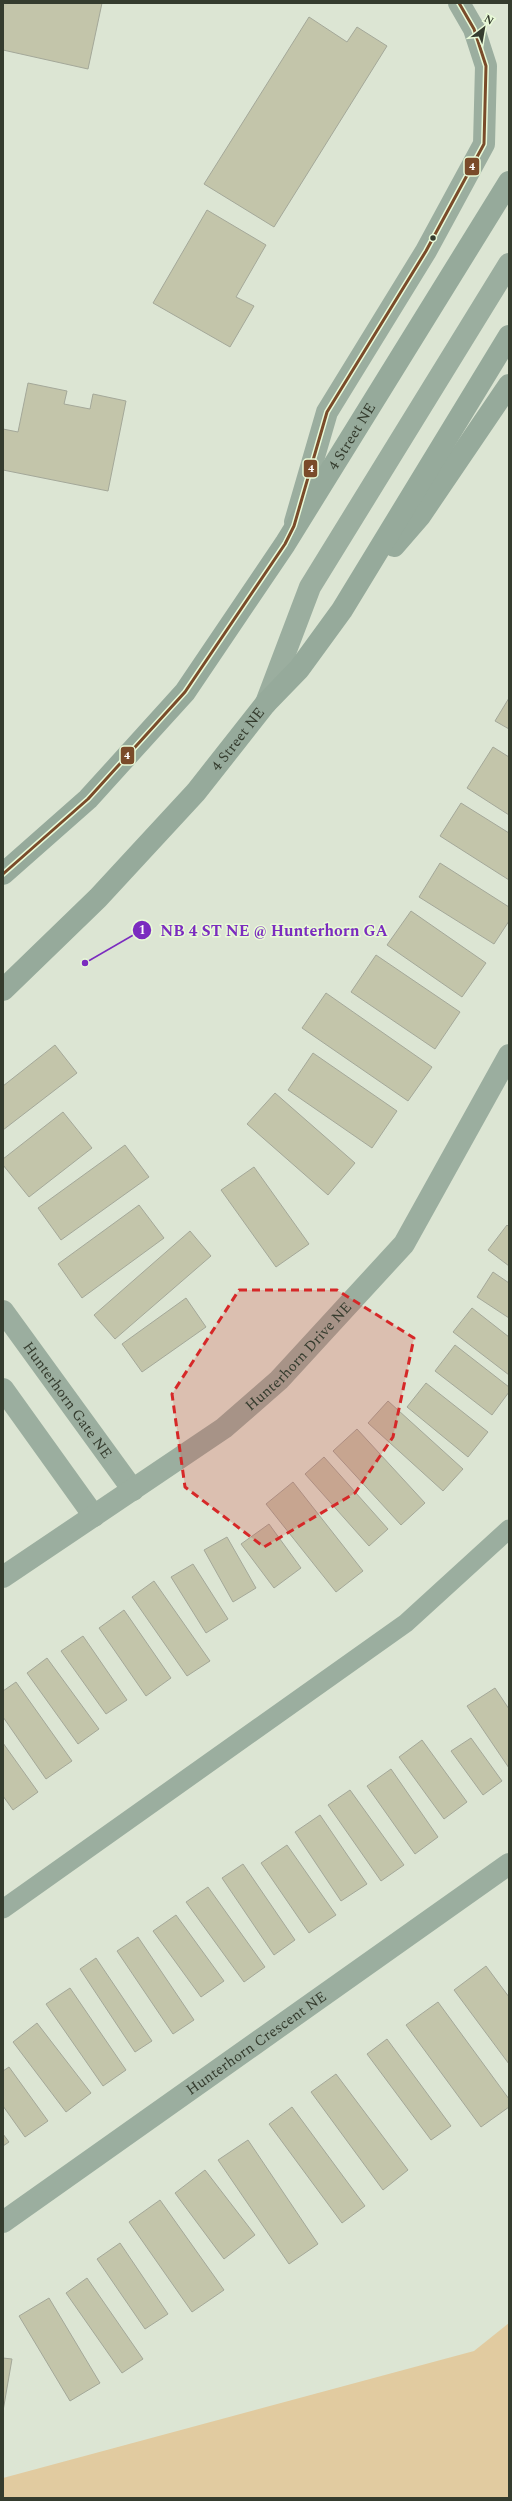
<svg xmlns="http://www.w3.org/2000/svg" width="512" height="2501" font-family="Spectral,serif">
	<rect width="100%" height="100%" fill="#dce5d3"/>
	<path fill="#e1cba0" d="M509,2323V2498H3V2478L474,2351Z"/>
	<path fill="#c3c5aa" stroke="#a4a899" d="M3,3H102L88,69L3,50Z
		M309,17L347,42L357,27L387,46L274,227L204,184Z
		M207,210L266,245L236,297L254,306L230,347L153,303Z
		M28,383L67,391L64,404L90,409L93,394L126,401L108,491L3,470V429L18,432Z
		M509,698V729L495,721Z
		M493,747L509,757V815L467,788Z
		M461,803L509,833V880L440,836Z
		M440,863L509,907V921L494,944L419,897Z
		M411,911L486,963L462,997L387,945Z
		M376,955L460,1012L435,1049L351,992Z
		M326,993L432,1067L408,1101L302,1028Z
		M55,1045L77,1073L3,1130V1086Z
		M313,1053L397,1111L372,1148L288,1090Z
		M275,1093L355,1163L328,1195L247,1124Z
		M63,1112L92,1148L29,1197L3,1165V1159Z
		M125,1145L149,1177L61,1240L38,1208Z
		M254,1167L309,1244L276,1267L221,1190Z
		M139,1205L164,1238L82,1298L58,1264Z
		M507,1225L509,1227V1266L488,1250Z
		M190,1231L211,1256L115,1339L94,1315Z
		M493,1272L509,1283V1318L477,1297Z
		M186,1298L206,1327L142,1372L122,1344Z
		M472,1308L509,1337V1375L453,1332Z
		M455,1345L509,1387V1392L492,1415L435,1371Z
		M426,1383L488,1432L468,1457L407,1407Z
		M388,1401L463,1469L443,1491L368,1423Z
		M357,1429L425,1503L401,1525L333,1451Z
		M324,1457L388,1529L369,1546L305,1474Z
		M293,1482L363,1571L336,1592L266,1504Z
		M269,1524L301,1568L274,1588L241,1544Z
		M227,1537L256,1588L233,1602L204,1550Z
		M193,1564L228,1619L206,1633L171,1577Z
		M154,1581L210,1661L187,1676L132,1597Z
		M124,1610L171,1678L146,1696L99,1628Z
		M83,1636L127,1700L106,1714L61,1651Z
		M47,1658L99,1729L78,1744L27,1673Z
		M16,1682L72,1761L46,1779L3,1717V1691Z
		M495,1688L509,1709V1768L467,1706Z
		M471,1738L502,1781L483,1795L451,1751Z
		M422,1740L467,1802L444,1819L399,1757Z
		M3,1743L38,1792L13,1810L3,1796Z
		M391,1769L438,1837L415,1854L367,1786Z
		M350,1790L404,1865L381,1881L328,1805Z
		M320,1815L367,1884L341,1901L295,1832Z
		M287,1845L336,1915L309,1933L261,1863Z
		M243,1864L295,1940L274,1955L222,1878Z
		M208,1887L265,1967L244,1982L186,1902Z
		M176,1915L224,1981L201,1997L153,1931Z
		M138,1937L194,2020L173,2034L117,1951Z
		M96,1958L152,2041L135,2052L80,1969Z
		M486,1966L509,1997V2064L454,1990Z
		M70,1988L126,2070L103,2086L46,2004Z
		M438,2002L509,2099V2107L481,2127L406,2025Z
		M37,2023L91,2093L66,2112L13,2042Z
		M387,2039L451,2126L431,2140L367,2054Z
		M9,2067L48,2121L25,2137L3,2106V2071Z
		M336,2074L408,2170L383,2190L311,2092Z
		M292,2107L365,2206L342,2223L269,2124Z
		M3,2134L9,2142L3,2146Z
		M248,2140L318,2244L289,2264L218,2160Z
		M205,2170L255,2235L224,2259L175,2193Z
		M160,2200L224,2290L192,2312L129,2222Z
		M120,2243L168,2314L145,2329L97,2259Z
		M87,2278L143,2359L122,2373L66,2293Z
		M49,2298L100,2383L70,2401L19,2316Z
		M3,2358L12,2359L3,2411Z"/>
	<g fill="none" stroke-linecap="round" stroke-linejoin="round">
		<path stroke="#9bae9f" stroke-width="19" d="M3,1909L406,1623L509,1529"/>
		<g stroke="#9bae9f" stroke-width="22">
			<path id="s1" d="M3,1311L133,1490"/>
			<path d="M3,1389L94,1516"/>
			<path id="s2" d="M3,1577L224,1428L279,1380L404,1244L509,1055"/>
			<path id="s3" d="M3,2222L509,1864"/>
		</g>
		<path stroke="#9bae9f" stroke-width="22" d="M295,522L327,412L426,251L484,144L486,66L474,29L459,3
			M266,703L310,587L509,264"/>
		<g stroke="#96aa9b" stroke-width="22">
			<path d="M394,546L420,516L509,385"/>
			<path id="s4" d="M3,874L88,799L185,692L285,544L509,182"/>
			<path id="s5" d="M3,990L98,898L196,792L266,703L299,669L342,610L509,336"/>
		</g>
		<defs>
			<path id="bus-1" d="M3,874L88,799L185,692L285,544L294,526L327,412L426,251L484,144L486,66L474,29L459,3"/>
		</defs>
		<use href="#bus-1" stroke="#e9fad8" stroke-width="6"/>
		<use href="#bus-1" stroke="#7a4b2a" stroke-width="3"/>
	</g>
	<path fill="#d62828" fill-opacity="0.2" stroke="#d62828" stroke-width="3" stroke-dasharray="8 5" stroke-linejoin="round" d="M239,1290H337L414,1338L393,1437L355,1493L264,1547L185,1487L172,1394Z"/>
	<circle fill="#353c2e" stroke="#e9fad8" stroke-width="1.5" cx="433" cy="238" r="3.5"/>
	<g text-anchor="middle" stroke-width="3" stroke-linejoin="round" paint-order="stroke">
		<g font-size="15" fill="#353c2e" stroke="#e9fad8">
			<text dy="5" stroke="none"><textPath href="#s4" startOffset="563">4 Street NE</textPath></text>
			<text dy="5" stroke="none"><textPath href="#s5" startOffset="344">4 Street NE</textPath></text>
			<text dy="5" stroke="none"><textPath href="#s2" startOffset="370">Hunterhorn Drive NE</textPath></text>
			<text dy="5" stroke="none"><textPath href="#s1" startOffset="110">Hunterhorn Gate NE</textPath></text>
			<text dy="5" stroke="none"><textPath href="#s3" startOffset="310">Hunterhorn Crescent NE</textPath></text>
		</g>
	</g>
	<path fill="none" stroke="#7b2cbf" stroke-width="1.5" d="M85 963L142 930"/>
	<g fill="#7b2cbf" stroke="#e9fad8" stroke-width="1.5">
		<circle cx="85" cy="963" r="4"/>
		<circle cx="142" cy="930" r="10"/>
	</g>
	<g font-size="12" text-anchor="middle" font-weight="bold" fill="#fff">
		<text x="142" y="934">1</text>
	</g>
	<g font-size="16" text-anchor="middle" font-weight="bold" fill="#7b2cbf" stroke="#e9fad8" stroke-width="3" stroke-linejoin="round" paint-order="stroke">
		<text x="274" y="936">NB 4 ST NE @ Hunterhorn GA</text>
	</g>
	<g stroke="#e9fad8" stroke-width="1.5">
		<rect x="464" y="157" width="16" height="19" rx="4" fill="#7a4b2a"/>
		<rect x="303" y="459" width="15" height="19" rx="4" fill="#7a4b2a"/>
		<rect x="120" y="746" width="15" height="19" rx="4" fill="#7a4b2a"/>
	</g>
	<g font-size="11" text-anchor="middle" font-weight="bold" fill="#fff">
		<text x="472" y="170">4</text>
		<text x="311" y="472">4</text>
		<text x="127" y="759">4</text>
	</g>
	<rect width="512" height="2501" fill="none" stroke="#353c2e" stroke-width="8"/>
	<g transform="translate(484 28) rotate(31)" stroke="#e9fad8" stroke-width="3" paint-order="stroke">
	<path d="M0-3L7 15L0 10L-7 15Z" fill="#353c2e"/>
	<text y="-6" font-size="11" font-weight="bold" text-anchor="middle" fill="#353c2e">N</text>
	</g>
</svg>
